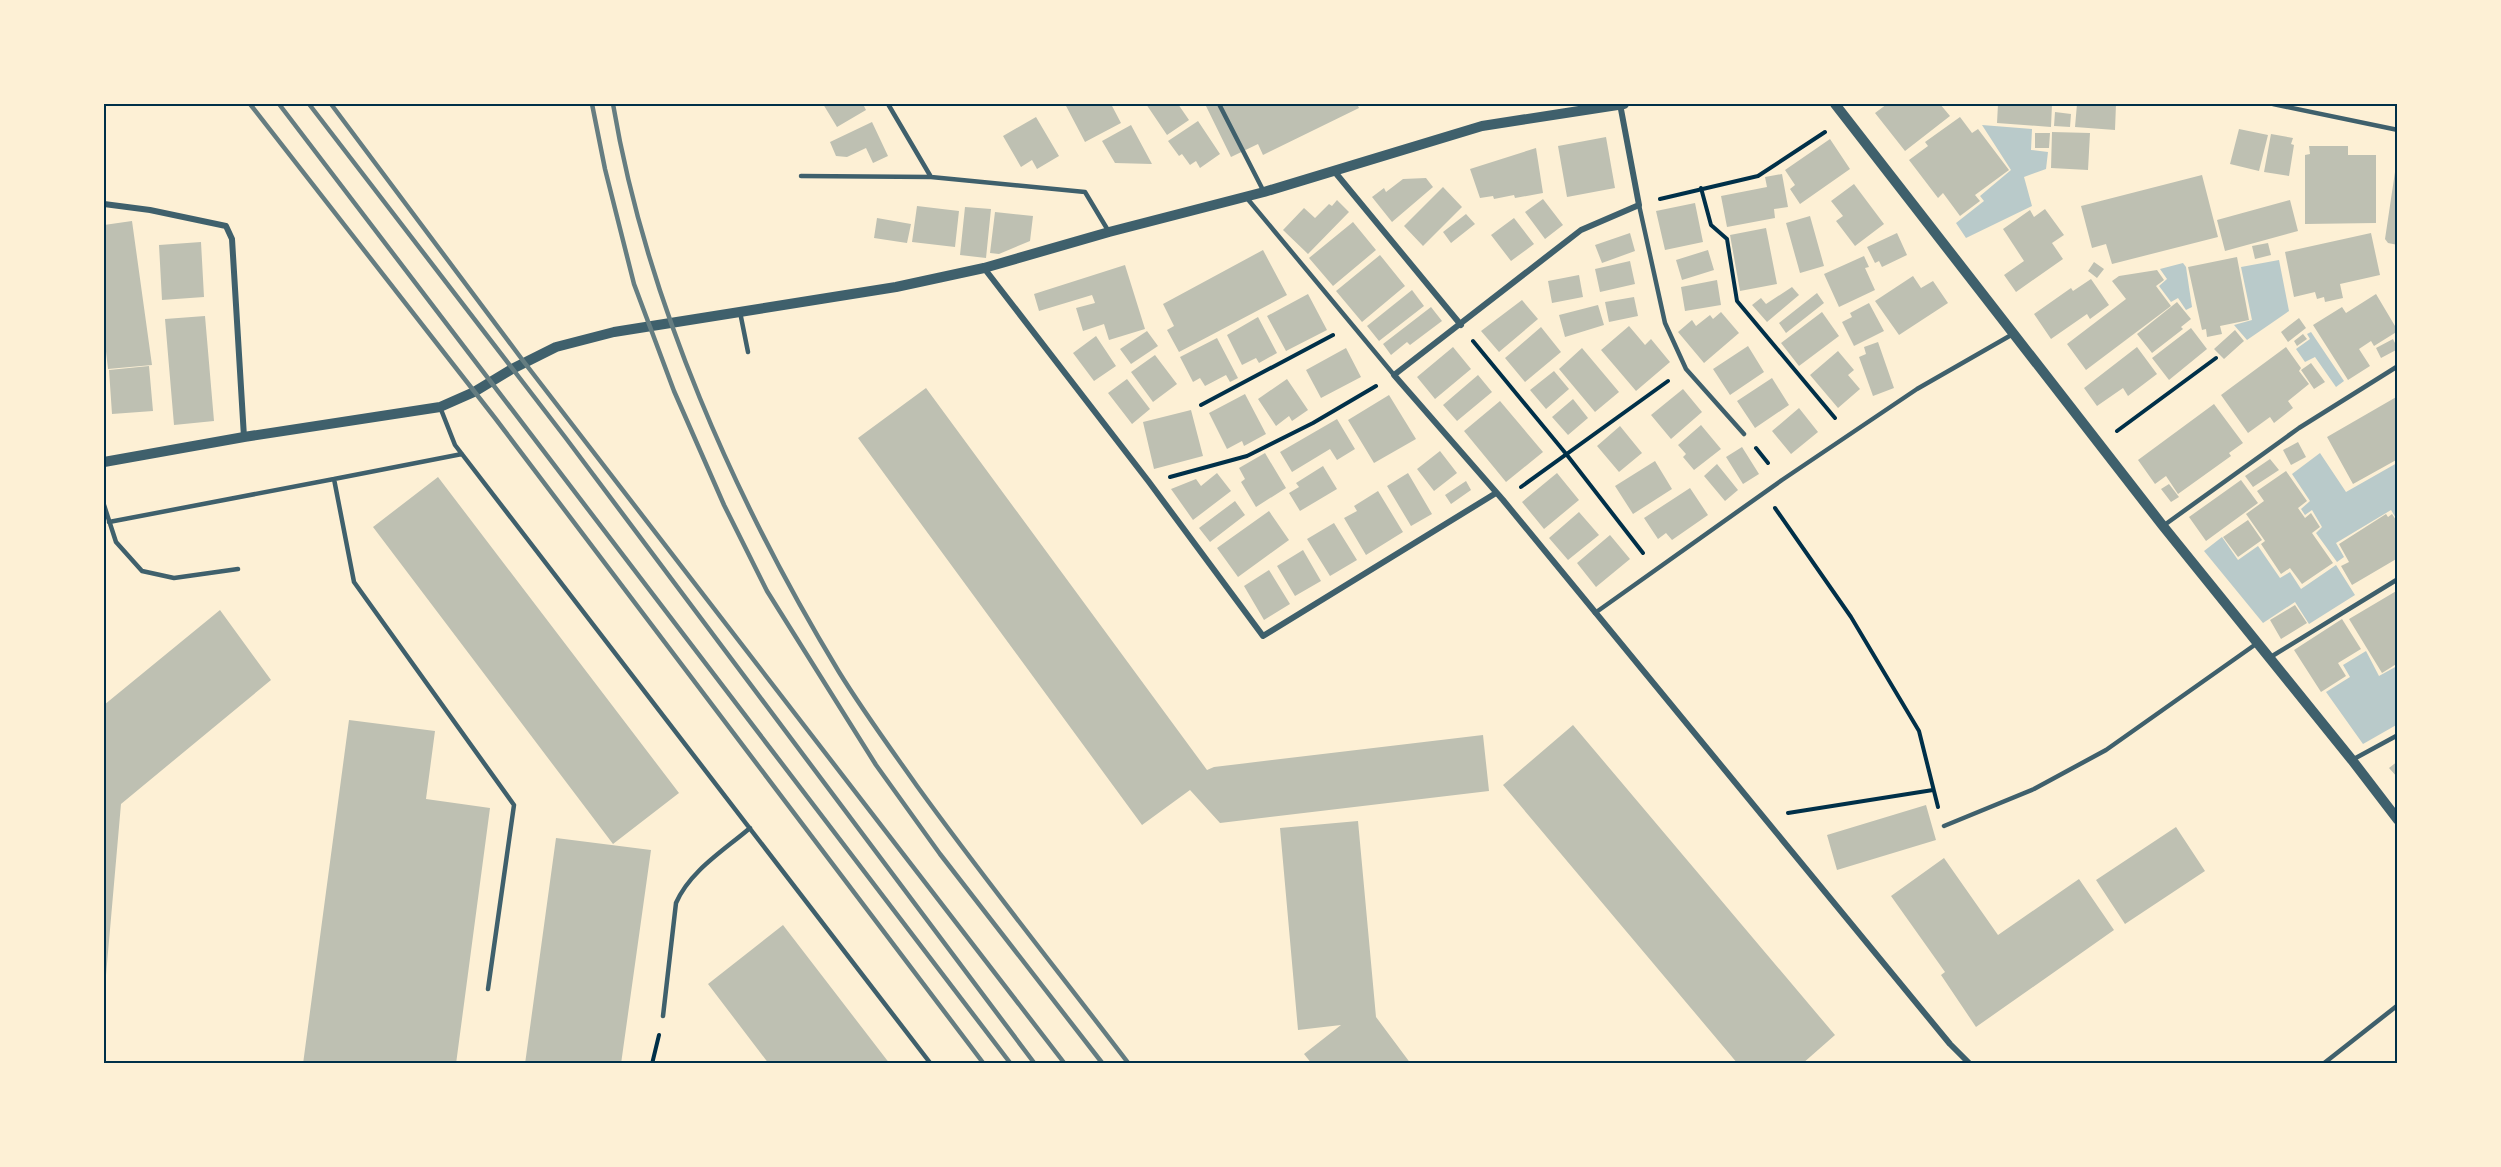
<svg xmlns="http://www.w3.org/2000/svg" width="2501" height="1167" font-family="Helvetica,sans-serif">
	<rect width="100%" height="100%" fill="#fdf0d5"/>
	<path fill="#b9caca" d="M1982,125L2032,129L2031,150L2048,152L2046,169L2024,177L2032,206L1966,238L1956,223L1984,201L1980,196L2011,170Z
		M2279,260L2289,311L2247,340L2234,325L2252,320L2241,267Z
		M2183,263L2186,267L2192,307L2186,310L2178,298L2171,302L2159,286L2167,279L2160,269Z
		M2311,332L2344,381L2336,387L2315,357L2305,362L2296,349L2310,339L2307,334Z
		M2320,453L2346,492L2397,463V520L2391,510L2336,543L2344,557L2337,562L2316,533L2322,527L2312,510L2305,515L2301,509L2310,501L2292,474Z
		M2222,537L2238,560L2258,546L2280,578L2290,572L2301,589L2336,565L2355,595L2309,624L2295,602L2263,623L2204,551Z
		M2366,651L2379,676L2397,666L2398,724L2363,744L2326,692L2350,677L2343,665Z"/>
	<path fill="#bec0b2" d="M823,104H863L866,110L837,127Z
		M1065,104H1111L1121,123L1085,142Z
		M1146,104H1178L1189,120L1167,135Z
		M1205,104H1357L1359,108L1263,155L1258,144L1231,157Z
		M1887,104H1940L1950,116L1905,151L1875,113Z
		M1998,104H2052L2051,127L1997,123Z
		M2077,104H2116L2115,130L2075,127Z
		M2055,112L2071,114L2070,127L2054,126Z
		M1036,117L1059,156L1037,169L1032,160L1021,167L1003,136Z
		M1960,117L1972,133L1978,129L2009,170L1975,195L1980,201L1960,216L1943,193L1938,198L1909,160L1928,146L1925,142Z
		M1198,121L1220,154L1200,168L1196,161L1190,165L1182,154L1179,156L1168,141Z
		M872,122L888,156L873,163L866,148L847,157L836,156L830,142Z
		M1131,125L1152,164L1115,163L1102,141Z
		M2239,129L2268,135L2259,171L2230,164Z
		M2052,132L2090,133L2088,170L2051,168Z
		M2035,133H2050L2049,148H2035Z
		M2271,134L2293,138L2291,144L2294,145L2289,176L2264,172Z
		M1606,137L1615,188L1567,197L1558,146Z
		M1830,139L1850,169L1800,204L1790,189L1795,185L1785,170Z
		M2309,146H2348V155H2376V223L2305,224V155L2310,154Z
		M1536,148L1543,193L1515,198L1514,195L1494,199L1493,196L1480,198L1470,169Z
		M2395,172H2398V245L2388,243L2385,239Z
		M1782,174L1788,207L1774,209L1775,218L1727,227L1721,196L1767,187L1765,177Z
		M2202,175L2218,237L2112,264L2106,244L2092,248L2081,206Z
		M1426,178L1433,187L1392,222L1372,197L1384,188L1386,192L1403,179Z
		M1854,184L1884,224L1855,246L1836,221L1843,216L1831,201Z
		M1443,187L1462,207L1423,246L1404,226Z
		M1543,199L1563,225L1545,239L1525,212Z
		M1337,200L1349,212L1308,254L1283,230L1304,208L1315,218L1329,204L1332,206Z
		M2290,200L2298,231L2225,251L2217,220Z
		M1695,203L1703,242L1665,250L1656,211Z
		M917,206L959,211L955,247L912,242Z
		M965,207L991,209L986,258L960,255Z
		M2045,209L2064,235L2052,243L2063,259L2016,292L2004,275L2024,261L2003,229L2030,210L2034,217Z
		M995,212L1033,216L1030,241L999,254L990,253Z
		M1466,214L1475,224L1451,243L1443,232Z
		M1810,216L1824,266L1800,273L1786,223Z
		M877,218L911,224L907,243L874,238Z
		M1514,218L1534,244L1511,261L1491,235Z
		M132,221L152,365L108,369L104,334V225Z
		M1353,222L1376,250L1333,286L1309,258Z
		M1766,228L1777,284L1740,291L1730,235Z
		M1630,233L1635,251L1602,263L1595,245Z
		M1897,233L1907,255L1882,267L1879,261L1875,263L1867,247Z
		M2371,233L2380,275L2340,284L2343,298L2325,302L2324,297L2317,299L2315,292L2294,297L2285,252Z
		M201,242L204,297L162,300L159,245Z
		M2268,243L2271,255L2255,259L2252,246Z
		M1263,250L1287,295L1179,352L1167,330L1174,326L1163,304Z
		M1708,250L1714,270L1682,280L1676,260Z
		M1380,255L1405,286L1362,322L1336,291Z
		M1864,256L1869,267L1865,268L1875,290L1839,307L1824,274Z
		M2237,257L2249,320L2220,326L2222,334L2207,337L2206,329L2202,330L2188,267Z
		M1630,261L1635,284L1600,292L1595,269Z
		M2094,262L2104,269L2097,278L2088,271Z
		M1125,265L1145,329L1109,340L1104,324L1083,331L1076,308L1095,303L1092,295L1039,311L1034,294Z
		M2157,270L2164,280L2156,286L2171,306L2086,370L2067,344L2126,299L2112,281L2119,276Z
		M1579,275L1583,297L1552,303L1548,281Z
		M1913,276L1921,288L1933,281L1948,303L1899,335L1875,301Z
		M2091,279L2109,305L2090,319L2087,314L2051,339L2034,314L2071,288L2073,291Z
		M1717,280L1721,305L1685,311L1681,287Z
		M1792,287L1799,295L1767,322L1752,305L1761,298L1766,304Z
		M1412,290L1424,306L1379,341L1367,326Z
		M1817,293L1824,303L1786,333L1779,323Z
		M1308,294L1327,330L1286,351L1267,316Z
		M2376,294L2398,331L2374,346L2371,341L2359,349L2370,366L2348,380L2313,325L2342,307L2346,313Z
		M1634,297L1638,316L1609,322L1605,302Z
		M1522,300L1538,319L1499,352L1481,331Z
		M2177,302L2191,319L2181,327L2183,329L2152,353L2137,334Z
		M1869,303L1884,331L1854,346L1842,322L1852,317L1850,313Z
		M1598,305L1604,325L1565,337L1559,315Z
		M1431,307L1442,321L1410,345L1407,342L1391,355L1383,344Z
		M1721,312L1739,333L1704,363L1678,332L1692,320L1696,326L1710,315L1713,319Z
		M1822,312L1839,336L1799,366L1781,343Z
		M205,316L214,421L174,425L165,319Z
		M1258,317L1277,353L1259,363L1256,358L1242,365L1227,335Z
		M2299,318L2306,328L2288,342L2281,332Z
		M1629,326L1645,345L1651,339L1670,362L1636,391L1601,350Z
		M1541,327L1561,352L1525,382L1505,358Z
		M2191,328L2207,349L2169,380L2152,358Z
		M2235,330L2244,341L2224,359L2214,349Z
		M1147,331L1158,346L1131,364L1120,349Z
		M2303,334L2307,339L2297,346L2294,341Z
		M1096,336L1116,366L1094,381L1073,353Z
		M1217,338L1238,378L1230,382L1226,375L1205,386L1200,378L1193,382L1180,357Z
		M2393,339L2398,349L2381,358L2376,348Z
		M1878,342L1894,388L1873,396L1859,357L1866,354L1864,347Z
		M1748,346L1764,372L1730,395L1713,369Z
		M1453,347L1471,369L1435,399L1417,377Z
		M2137,347L2157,374L2128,396L2123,388L2097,406L2084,388Z
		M2286,347L2301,368L2299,371L2309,384L2288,401L2293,408L2274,423L2270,417L2248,433L2221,395Z
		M1346,348L1361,377L1321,398L1306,370Z
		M1582,348L1619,392L1595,412L1559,369Z
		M1838,351L1854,370L1848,375L1860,389L1838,408L1810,375Z
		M1155,355L1177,384L1153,402L1131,372Z
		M2311,363L2325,382L2314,389L2301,370Z
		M149,366L153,411L112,414L109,370Z
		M1554,371L1569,389L1546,409L1530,390Z
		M1478,375L1492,392L1457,421L1443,405Z
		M1772,378L1789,405L1755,428L1737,401Z
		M1127,379L1150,409L1132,424L1108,393Z
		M1287,379L1308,410L1292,421L1289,416L1276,426L1258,399Z
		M926,388L1207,770L1214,767L1483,735L1489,791L1220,823L1190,790L1142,825L858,438Z
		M1683,389L1702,412L1671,439L1651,415Z
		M1245,394L1266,434L1244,446L1242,441L1227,449L1209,413Z
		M1389,395L1416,439L1374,463L1348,420Z
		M2398,396V459L2353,484L2327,437Z
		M1573,399L1588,418L1568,435L1552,417Z
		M1500,401L1543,452L1506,482L1464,431Z
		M2214,404L2243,443L2229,453L2231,456L2178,494L2166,476L2155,484L2138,460Z
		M1799,408L1818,432L1791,454L1772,431Z
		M1191,410L1203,456L1154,469L1143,422Z
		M1337,419L1355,449L1337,460L1330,449L1292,472L1280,452Z
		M1701,425L1721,449L1694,470L1683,457L1686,454L1678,445Z
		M1620,426L1642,453L1619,472L1597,446Z
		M2298,442L2306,457L2291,465L2283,450Z
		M1742,447L1759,474L1743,484L1726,457Z
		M1440,451L1457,473L1434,491L1417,469Z
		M1265,453L1286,488L1256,507L1241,482L1245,479L1239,468Z
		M2270,459L2279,470L2253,487L2245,476Z
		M1655,461L1672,489L1633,514L1615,486Z
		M1717,464L1738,490L1725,501L1704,476Z
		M1323,466L1337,489L1300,511L1289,493L1299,487L1296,483Z
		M2286,471L2307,501L2298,508L2305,518L2311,513L2320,527L2312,533L2333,563L2302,584L2290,568L2281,574L2261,544L2265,541L2246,514L2264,501L2257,491Z
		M1217,473L1231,491L1193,520L1171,489L1196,479L1201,486Z
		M1408,473L1432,514L1411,526L1387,486Z
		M1557,473L1579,500L1544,529L1522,502Z
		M438,477L679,793L613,844L373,527Z
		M2241,480L2258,503L2206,541L2189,517Z
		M1466,481L1471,490L1451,504L1445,495Z
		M2169,484L2179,497L2171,502L2161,489Z
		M1690,488L1708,515L1672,540L1666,533L1658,539L1644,518Z
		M1378,491L1403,532L1366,555L1344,518L1357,511L1354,506Z
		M1235,501L1245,515L1210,542L1199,528Z
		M1269,511L1289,540L1238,577L1217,548Z
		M1579,512L1599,535L1568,560L1549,538Z
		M2386,514L2388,517L2392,514L2398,523V558L2352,585L2341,566L2349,562L2339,544Z
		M2248,520L2262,540L2238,557L2223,537Z
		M1334,523L1357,560L1330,576L1307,539Z
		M1610,535L1630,559L1596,587L1577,563Z
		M1303,550L1321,581L1295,596L1277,566Z
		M1269,570L1290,604L1264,620L1244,586Z
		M2398,590V663L2382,673L2349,619Z
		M2295,605L2307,623L2281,639L2270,620Z
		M220,610L271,680L121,804L106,975L104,987V705Z
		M2342,619L2361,649L2338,663L2346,676L2321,692L2294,650Z
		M349,720L435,731L426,799L490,808L456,1064H303Z
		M1573,725L1835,1035L1802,1064H1738L1503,785Z
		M2398,761V778L2389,768Z
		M1926,805L1936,840L1837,870L1827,835Z
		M1358,821L1376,1017L1411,1064H1312L1304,1054L1341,1025L1298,1030L1280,828Z
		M2176,827L2205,871L2125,924L2096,880Z
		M556,838L651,850L621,1064H525Z
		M1944,858L1998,935L2079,879L2114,930L1976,1027L1941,975L1945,972L1891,896Z
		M783,925L890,1064H769L708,984Z"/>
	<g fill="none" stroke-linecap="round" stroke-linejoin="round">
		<path stroke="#003049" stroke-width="4" d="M1701,188L1711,225L1727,239L1737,301L1835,418
			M1660,199L1758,176L1825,132
			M1473,341L1567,455L1643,553
			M1201,405L1333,335
			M2117,431L2216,358
			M1756,448L1768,463
			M1170,477L1247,456L1313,423L1376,386
			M1521,487L1668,381
			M1775,508L1851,617L1919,731L1938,807
			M1788,813L1933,790
			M652,1064L659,1035"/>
		<path stroke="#3f606c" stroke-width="4.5" d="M888,104L931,177
			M1219,104L1264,192
			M2273,104L2398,130
			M801,176L931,177L1085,192L1109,232
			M1246,197L1394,375
			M1639,205L1665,323L1686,369L1744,434
			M740,312L748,352
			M440,407L455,445L931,1064
			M334,479L462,454
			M104,505L116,542L142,571L174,578L238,569
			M109,522L334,479L354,582L514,805L488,989
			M2163,526L2299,428L2398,366
			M1595,613L1782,480L1917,389L2013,334
			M2269,658L2398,579
			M2352,760L2398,735
			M1944,826L2034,789L2106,750L2256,644
			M663,1016L676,903C690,871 723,851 750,828
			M2323,1064L2398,1005"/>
		<path stroke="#3f606c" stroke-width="6" d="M1620,104L1639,205L1581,230L1394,375L1503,500L1950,1044L1970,1064
			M1334,171L1461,325
			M104,204L150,210L226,226L232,239L244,437
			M984,268L1149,482L1263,636L1496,493"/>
		<path stroke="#3f606c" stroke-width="10" d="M1835,104L2163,526L2352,760L2398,820
			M104,462L244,437L440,407L474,392L512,369L556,347L614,332L896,287L984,268L1109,232L1264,192L1482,126L1624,104"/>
		<path stroke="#657d81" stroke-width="4.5" d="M250,104L495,418L984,1064
			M279,104L1011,1064
			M309,104L565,437L1035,1064
			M331,104L524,362L1065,1064
			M592,104L605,169L634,284L674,391L724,505L767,591L876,765L940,854L1103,1064
			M613,104C646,300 736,502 839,672C863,711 891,749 917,786C985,880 1058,971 1129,1064"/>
	</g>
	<rect width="2501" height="1167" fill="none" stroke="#fdf0d5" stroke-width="210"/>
	<rect x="105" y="105" width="2291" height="957" fill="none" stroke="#003049" stroke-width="2"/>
</svg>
